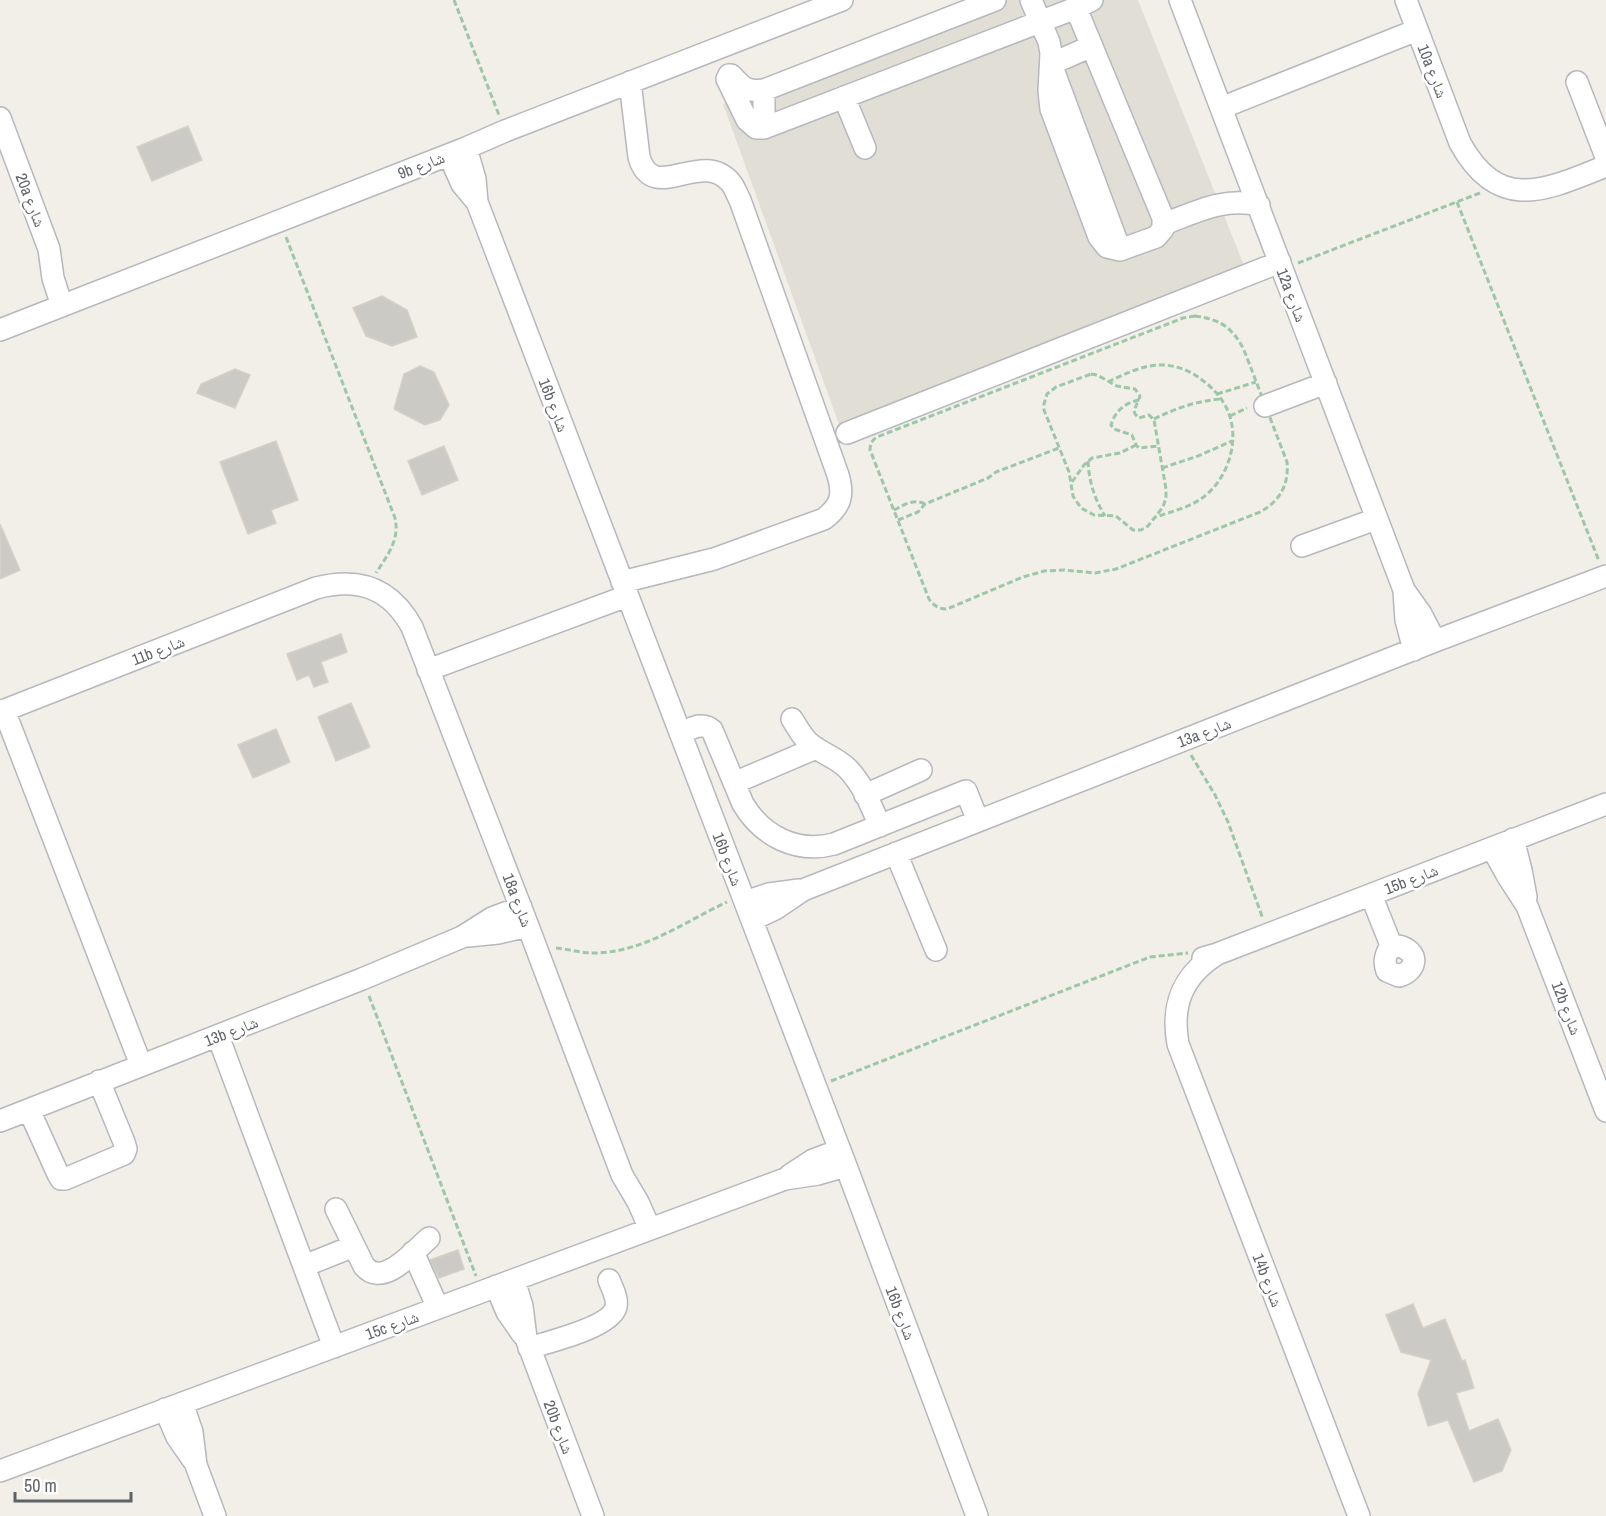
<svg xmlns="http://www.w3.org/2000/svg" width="1606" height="1516" font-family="'Archivo Narrow','Noto Naskh Arabic',sans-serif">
	<rect width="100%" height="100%" fill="#f1efe8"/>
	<path fill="#e1ded6" d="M974,0H1138L1247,273L840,427L723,104Z"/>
	<path fill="#cccac5" stroke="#d6d1c6" stroke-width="1.5" d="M188,126L202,160L152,181L137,147Z
		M382,296L407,310L417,337L392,346L366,336L353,308Z
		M420,366L434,372L449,405L440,420L425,425L394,409L404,374Z
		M235,369L250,375L235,408L197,393L201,384Z
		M276,441L298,500L271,510L276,523L248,534L220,462Z
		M444,446L458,480L422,495L408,461Z
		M0,524L20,570L0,579Z
		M341,634L347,652L321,662L328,682L314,687L309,675L297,680L287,654Z
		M351,703L370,747L336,761L318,717Z
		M276,729L290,762L253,778L238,745Z
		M458,1250L464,1269L439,1278L430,1260Z
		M1413,1304L1423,1328L1445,1319L1462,1361L1465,1360L1474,1388L1456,1393L1469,1431L1498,1419L1511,1450L1502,1471L1474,1482L1448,1420L1428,1426L1418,1394L1431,1360L1401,1352L1386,1315Z"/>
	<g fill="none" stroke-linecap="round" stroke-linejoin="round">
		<defs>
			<path id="minor" d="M995,0L764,90C745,92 743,87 731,75H729L727,79L747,120L756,128H764L1076,8L1092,0
				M1031,0L1049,42L1051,53L1049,91L1051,109L1099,237L1107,247L1120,250L1156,237L1163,229V218L1076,8
				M1180,0L1404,590L1421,614L1435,641
				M1406,0L1460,143C1499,214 1546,190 1606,166
				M1092,46L1051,64L1120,250
				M1577,82L1606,157
				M764,90V128
				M844,97L865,148
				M1221,108L1417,30
				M0,118L49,249L53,278L62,306
				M466,148L475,179L477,202L846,1166L977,1516
				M449,155L462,184L477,202
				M1164,224C1196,212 1223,197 1259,205
				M0,330L466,148L505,131L842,0
				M1265,406L1326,383
				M847,433L1280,262
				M1302,546L1376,519
				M622,582L714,559L824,519C841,506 844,495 838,475L740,200C737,195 735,188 731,183C702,147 653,206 639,157L630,82
				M1404,591L1406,620L1414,650
				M428,670L627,596
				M4,710L141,1065
				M0,712L316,588C358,577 390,587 412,627L528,926L622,1175L638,1202L650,1229
				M792,719C797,727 801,735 808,742C820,753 836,757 847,768C863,784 871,806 880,826
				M680,733C691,729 702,721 712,730L743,804C762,836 797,854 834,844L966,791L978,821
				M734,783L816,748
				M865,795L921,770
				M1513,839L1521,870L1526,897
				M1492,848L1507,875L1527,906L1606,1111
				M896,853L936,950
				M1371,895L1391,945
				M745,902L769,894L799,890
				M752,920L775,909L803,890L1435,641L1606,576
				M468,936L498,933L528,926
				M1391,945C1395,946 1398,946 1402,947C1420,954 1416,971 1399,976L1387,971C1383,961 1386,954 1391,945Z
				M1217,954C1182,976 1171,1005 1178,1044L1359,1516
				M1203,958L1217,954L1606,804
				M218,1036L334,1347
				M29,1110L58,1174L61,1179H65L124,1154L126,1149L124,1142L99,1081
				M0,1121L362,979L462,937L492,918L521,907
				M790,1175L813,1160L840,1150
				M336,1209L364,1266C383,1289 414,1251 429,1238
				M413,1252L438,1308
				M304,1266L354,1246
				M514,1280L522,1306L526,1338L593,1516
				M496,1286L507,1312L523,1335
				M529,1348C549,1342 611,1327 616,1307C618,1298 612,1288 609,1280
				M182,1403L192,1432L196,1465L215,1516
				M165,1409L177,1437L193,1460
				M0,1471L785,1179L818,1174L846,1166"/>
		</defs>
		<use href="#minor" stroke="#b5b8bc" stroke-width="24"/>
		<path stroke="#9cc7a9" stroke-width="3" stroke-dasharray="6 3" stroke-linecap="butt" d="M454,0L499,115
			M1457,202L1599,561
			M286,237L395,518C400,540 387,556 376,573
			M1298,263L1480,193
			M1195,316C1220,319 1233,328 1244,350L1287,462C1289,485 1280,501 1260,512L1116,569L1095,573L1064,570L1044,571L1023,577L947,609C939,609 934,606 929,599L870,450C870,444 872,440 877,437L1183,318Z
			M1091,374L1097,375L1117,386L1135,389L1140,396L1134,411L1135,414L1139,418L1149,415L1154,420L1166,489V498L1163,507L1148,526L1141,530H1133L1116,516L1094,515L1081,508L1073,496L1069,472L1044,410V404L1047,394L1056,387Z
			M1108,382C1125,374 1144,364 1164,365C1178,366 1191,371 1202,380C1212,387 1221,397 1226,407C1241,436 1230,475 1206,495C1192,507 1173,511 1156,517
			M1217,394L1256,382
			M1139,400C1125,403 1115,411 1111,425L1114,429L1132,435L1136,445L1139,448L1158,446
			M1230,416L1247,408
			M1154,419C1176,408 1197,401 1221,399
			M1088,461C1089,481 1094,498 1105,516
			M1162,468L1198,456L1232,441
			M1072,482L1084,465L1092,458L1120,453L1136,445
			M894,510C904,505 914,498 925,504
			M898,520L918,512L925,504L988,478L996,472L1059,448
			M1191,755L1215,795L1228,822L1263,919
			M556,948C568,949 581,953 593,953C643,953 684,922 727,902
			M369,996L476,1276
			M831,1081L1150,957L1188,953"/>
		<use href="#minor" stroke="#fff" stroke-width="21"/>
	</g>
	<g text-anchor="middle" stroke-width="5" stroke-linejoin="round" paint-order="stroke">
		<g font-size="16" fill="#5f6368" stroke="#fff">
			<text transform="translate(1433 71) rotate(69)" y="6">10a شارع</text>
			<text transform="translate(421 165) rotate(-21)" y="6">9b شارع</text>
			<text transform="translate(31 200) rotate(69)" y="6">20a شارع</text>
			<text transform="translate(1292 295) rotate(69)" y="6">12a شارع</text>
			<text transform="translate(554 405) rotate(69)" y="6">16b شارع</text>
			<text transform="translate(158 650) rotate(-21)" y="6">11b شارع</text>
			<text transform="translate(1204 732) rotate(-21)" y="6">13a شارع</text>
			<text transform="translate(728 859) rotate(69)" y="6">16b شارع</text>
			<text transform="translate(1411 879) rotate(-21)" y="6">15b شارع</text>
			<text transform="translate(518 900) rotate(69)" y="6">18a شارع</text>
			<text transform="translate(1567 1008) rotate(69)" y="6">12b شارع</text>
			<text transform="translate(231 1031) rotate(-21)" y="6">13b شارع</text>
			<text transform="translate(1268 1280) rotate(69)" y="6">14b شارع</text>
			<text transform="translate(901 1313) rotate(69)" y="6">16b شارع</text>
			<text transform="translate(392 1325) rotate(-20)" y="6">15c شارع</text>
			<text transform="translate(559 1427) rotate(69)" y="6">20b شارع</text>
		</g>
	</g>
	<path d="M15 1492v9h116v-9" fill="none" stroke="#5f6368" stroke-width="3"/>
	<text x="24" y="1492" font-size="18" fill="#5f6368" stroke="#ffffff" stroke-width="4.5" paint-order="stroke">50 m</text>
</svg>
